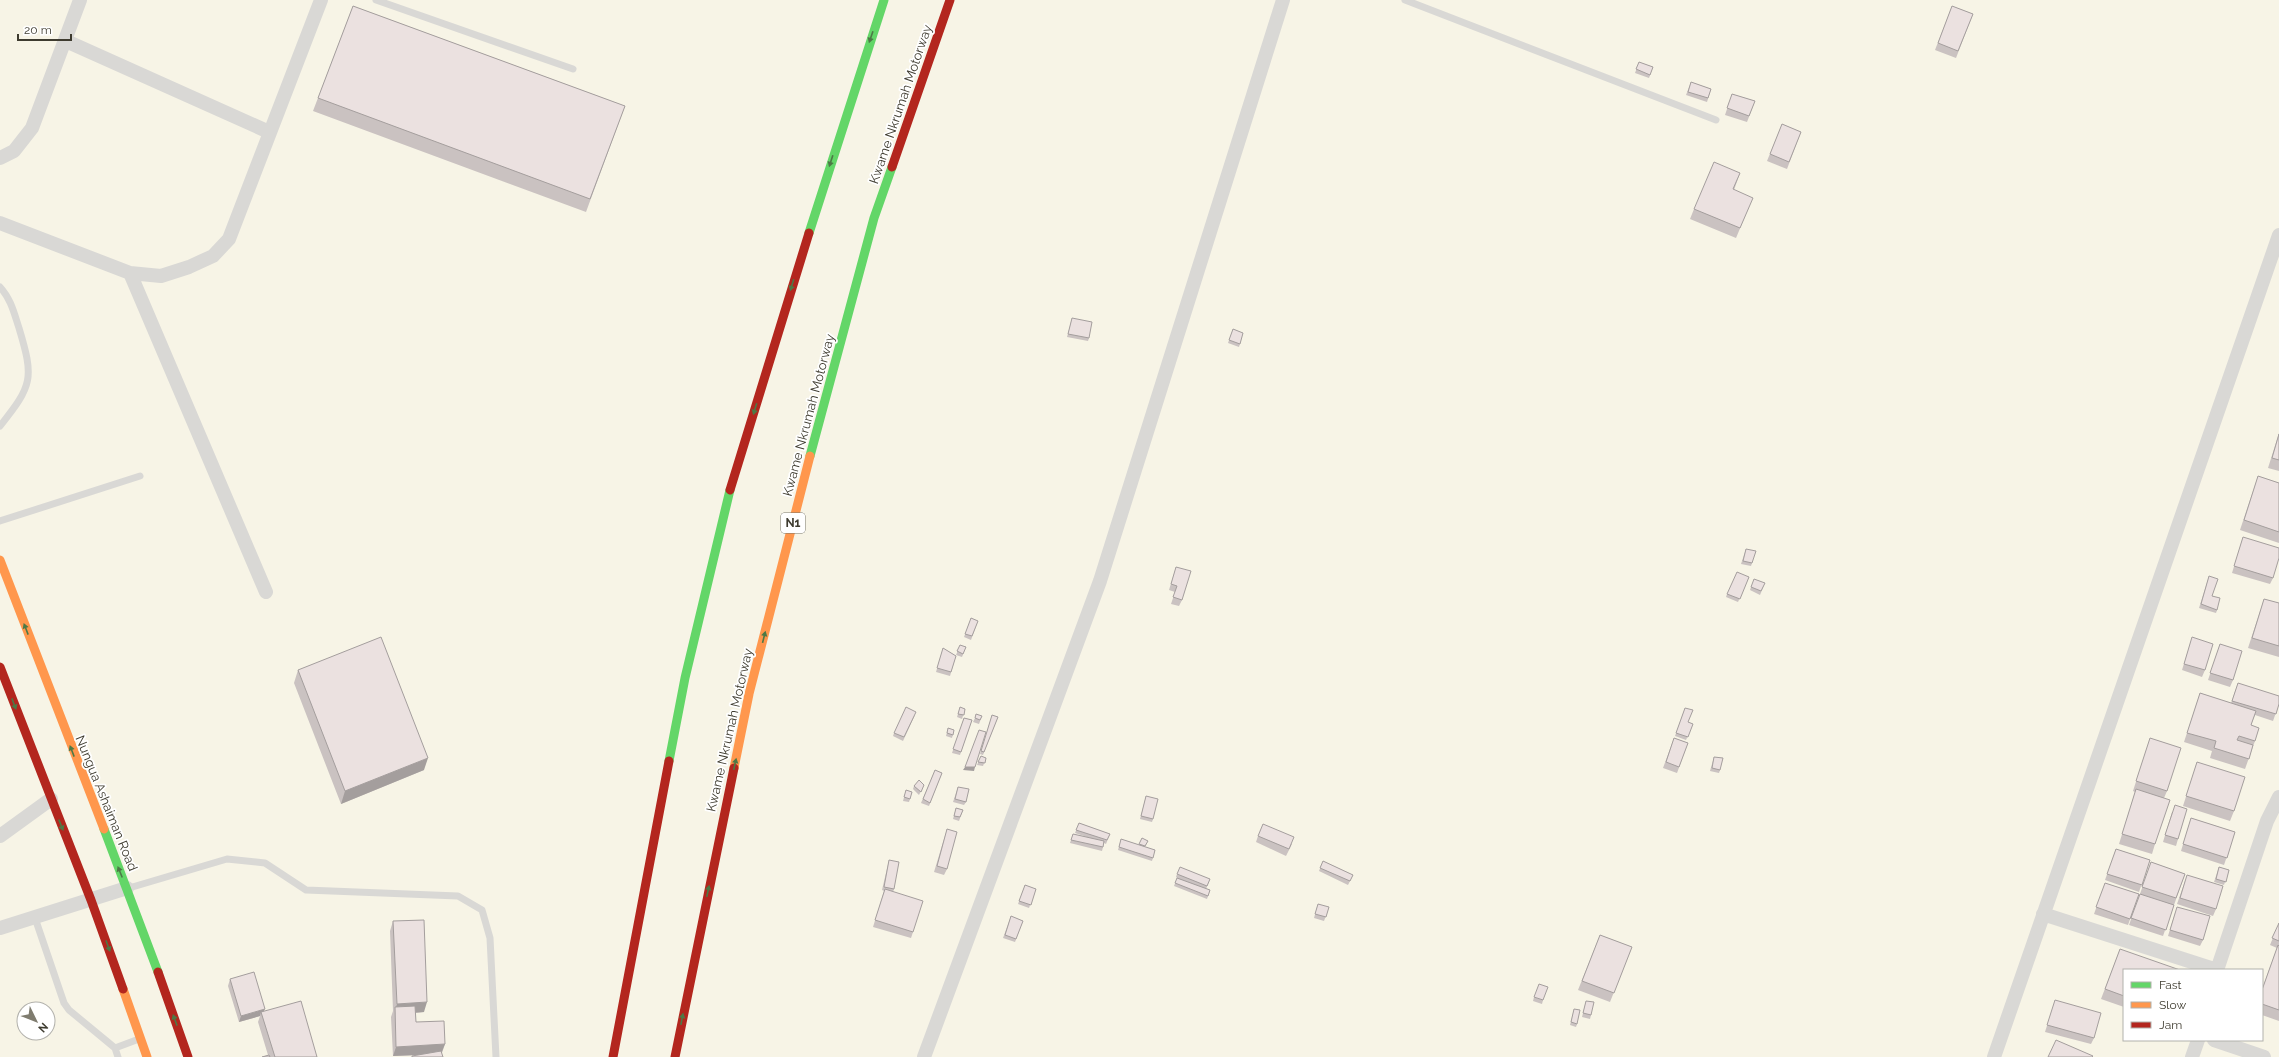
<svg xmlns="http://www.w3.org/2000/svg" width="2279" height="1057" font-family="Raleway,sans-serif">
	<rect width="100%" height="100%" fill="#f7f4e6"/>
	<g fill="none" stroke-linecap="round" stroke-linejoin="round">
		<path stroke="#d9d8d5" stroke-width="7" d="M376,0L573,69
			M1405,0L1716,120
			M0,287C11,299 14,313 19,328C34,378 33,385 0,426
			M0,521L140,476
			M129,888L227,859L265,863L306,890L458,896L482,910L490,938L496,1057
			M35,918L64,1003L69,1010L115,1048
			M118,1057L115,1048L139,1039"/>
		<path stroke="#d9d8d5" stroke-width="14" d="M66,41L269,132
			M0,158L14,151L32,128L80,0
			M0,223L130,273L161,276L189,267L213,256L229,239L321,0
			M130,273L266,592
			M0,836L51,799
			M2043,914L2217,970
			M0,928L127,888
			M2217,970L2267,821L2279,797
			M2214,1040L2264,1057
			M924,1057L1100,581L1283,0
			M1994,1057L2279,235
			M2192,1057L2198,1040"/>
		<path stroke="#63d668" stroke-width="9" d="M809,233L884,0
			M810,456L874,218L892,167
			M669,761L685,678L730,490
			M104,829L158,972"/>
		<path stroke="#ff974d" stroke-width="9" d="M0,560L104,829
			M734,768L749,694L810,456
			M123,989L147,1057"/>
		<path stroke="#b3261e" stroke-width="9" d="M892,167L950,0
			M730,490L809,233
			M0,667L91,900L123,989
			M158,972L188,1057
			M613,1057L669,761
			M675,1057L734,768"/>
	</g>
	<path fill="#cac2c1" d="M353,6L625,106L586,212L313,111Z
		M1952,6L1973,14L1956,58L1935,50Z
		M1639,62L1653,67L1649,78L1635,73Z
		M1691,82L1711,89L1707,102L1686,95Z
		M1732,94L1755,101L1747,122L1725,115Z
		M1782,124L1801,132L1787,169L1767,161Z
		M1740,173L1734,190L1749,207L1736,238L1690,219L1694,209Z
		M1072,318L1089,338L1088,341L1067,337Z
		M1233,329L1243,333L1239,347L1228,343Z
		M2279,433V471L2268,468Z
		M2258,476L2279,483V543L2240,530Z
		M2243,537L2273,578L2270,584L2232,573Z
		M1746,549L1752,563L1751,566L1741,564Z
		M1176,567L1182,600L1179,606L1171,604L1175,592L1169,590Z
		M2209,576L2212,596L2217,610L2216,613L2199,608Z
		M1749,577L1738,602L1726,597L1727,594Z
		M1765,583L1760,595L1750,590L1751,587Z
		M2264,599L2279,603V657L2248,648Z
		M971,618L978,621L971,640L964,637Z
		M2190,644L2205,670L2202,677L2182,670Z
		M2220,644L2233,680L2230,687L2208,680Z
		M960,645L966,647L962,657L956,655Z
		M943,648L956,656L950,676L936,672Z
		M298,670L424,770L341,804L294,683Z
		M2238,683L2279,704L2273,721L2255,715L2251,725L2255,741L2245,769L2210,758L2212,751L2184,742L2200,693L2231,703Z
		M960,707L965,709L962,719L957,717Z
		M1685,708L1688,722L1693,724L1686,740L1675,736Z
		M915,715L903,741L893,736L894,733Z
		M992,715L998,717L983,755L980,754Z
		M982,716L979,724L973,722L975,718Z
		M964,718L972,720L960,755L952,753Z
		M948,728L954,730L952,738L946,736Z
		M1674,738L1688,743L1677,773L1663,768Z
		M2150,738L2167,791L2164,798L2155,844L2152,854L2119,844L2135,792L2133,791Z
		M981,756L986,758L983,766L977,765Z
		M1714,757L1720,770L1719,773L1710,771Z
		M2197,762L2234,811L2230,821L2183,806Z
		M935,770L942,773L929,806L921,803Z
		M924,785L919,795L913,789L914,786Z
		M958,787L966,802L964,805L953,802Z
		M906,790L912,792L909,802L903,801Z
		M1146,796L1153,819L1152,822L1140,819Z
		M956,808L963,810L959,821L953,819Z
		M2172,812L2178,839L2176,846L2163,842Z
		M2191,818L2235,832L2224,865L2181,851Z
		M1079,823L1110,834L1106,844L1104,843L1102,851L1070,843L1073,834L1087,837L1075,833Z
		M947,829V869L944,875L934,872Z
		M1258,836L1292,844L1286,856L1256,842Z
		M1142,838L1148,841L1145,847L1155,850L1152,861L1118,850L1121,839L1139,845Z
		M2116,849L2150,860L2139,892L2105,880Z
		M889,860L894,889L893,892L913,932L911,938L873,927L884,891L882,890Z
		M1323,861L1353,875L1348,885L1319,871Z
		M2151,862L2185,874L2174,905L2140,894Z
		M2219,867L2229,870L2224,885L2214,882Z
		M1177,874L1210,879L1206,889L1210,890L1207,899L1174,886L1177,878L1176,877Z
		M2185,881L2216,909L2213,916L2177,904Z
		M2105,883L2139,894L2128,925L2094,914Z
		M1025,885L1036,889L1029,908L1018,904Z
		M2140,894L2174,905L2163,936L2129,925Z
		M1317,907H1329L1324,921L1314,918Z
		M2175,913L2203,940L2200,946L2168,936Z
		M1011,916L1023,921L1015,942L1003,938Z
		M393,921L424,1012L416,1013V1022L445,1044L442,1053L419,1055L393,1056L391,1017L393,1011L390,931Z
		M2279,923V1021L2262,1015V989L2277,948L2270,945Z
		M1600,935L1632,947L1610,1002L1578,990Z
		M2120,949L2124,970V1007L2101,999Z
		M230,979L264,1012L317,1057H262L268,1055L258,1022L260,1016L239,1022L228,986Z
		M1534,997L1543,1000L1542,1004L1533,1001Z
		M2055,1000L2094,1038L2091,1044L2045,1032Z
		M1586,1001L1591,1015L1590,1019L1582,1017Z
		M1574,1009L1577,1024L1576,1027L1570,1025Z"/>
	<path fill="#a49e9d" d="M428,758L424,770L341,804L345,791Z
		M965,767H975L974,771L963,770Z
		M427,1002L424,1012L395,1014V1010L397,1004Z
		M265,1009L262,1015L261,1012L260,1016L239,1022L241,1016Z
		M445,1044L441,1054L393,1056L396,1047Z"/>
	<path fill="#ebe1e0" stroke="#a49e9d" d="M353,6L625,106L590,199L318,98Z
		M1952,6L1973,14L1958,51L1938,43Z
		M1639,62L1653,67L1650,75L1636,69Z
		M1691,82L1711,89L1708,98L1688,92Z
		M1732,94L1755,101L1749,116L1727,108Z
		M1782,124L1801,132L1789,162L1770,154Z
		M1714,162L1740,173L1733,189L1753,198L1740,228L1694,209Z
		M1072,318L1092,322L1089,338L1068,334Z
		M1233,329L1243,333L1240,344L1229,340Z
		M2279,434V460L2272,458Z
		M2258,476L2279,483V532L2244,520Z
		M2243,537L2279,548V558L2273,578L2234,566Z
		M1746,549L1756,551L1752,563L1743,561Z
		M1176,567L1191,571L1182,600L1173,597L1177,586L1171,584Z
		M1737,572L1749,577L1740,599L1727,594Z
		M2209,576L2218,579L2212,596L2220,598L2217,610L2201,604Z
		M1754,579L1765,583L1761,591L1751,587Z
		M2264,599L2279,603V646L2252,638Z
		M971,618L978,621L972,636L965,634Z
		M381,637L428,758L345,791L298,670Z
		M2192,637L2213,644L2205,670L2184,664Z
		M2220,644L2242,651L2233,680L2210,673Z
		M960,645L966,647L963,654L957,651Z
		M943,648L956,656L951,672L937,668Z
		M2238,683L2279,696V704L2276,714L2232,701Z
		M2200,693L2256,711L2251,725L2259,728L2255,741L2239,736L2237,740L2253,745L2249,759L2214,748L2216,741L2187,733Z
		M906,707L916,712L904,737L894,733Z
		M960,707L965,709L964,715L958,714Z
		M1685,708L1693,710L1688,722L1693,724L1688,737L1676,733Z
		M976,714L982,716L980,720L975,718Z
		M992,715L998,717L984,752L981,751Z
		M964,718L972,720L961,752L953,749Z
		M948,728L954,730L953,735L947,733Z
		M979,730L986,732L975,767H965Z
		M1674,738L1688,743L1679,767L1666,762Z
		M2150,738L2181,748L2167,791L2136,781Z
		M981,756L986,758L985,763L978,762Z
		M1714,757L1723,758L1720,770L1712,768Z
		M2197,762L2245,777L2234,811L2186,796Z
		M935,770L942,773L930,803L923,799Z
		M919,780L924,785L921,792L914,786Z
		M958,787L969,789L966,802L955,799Z
		M2136,789L2170,800L2155,844L2122,834Z
		M906,790L912,792L910,799L904,797Z
		M1146,796L1158,799L1153,819L1141,816Z
		M2175,805L2187,809L2178,839L2165,835Z
		M956,808L963,810L960,817L954,816Z
		M2191,818L2235,832L2227,858L2183,844Z
		M1079,823L1110,834L1107,840L1076,830Z
		M1263,824L1294,837L1289,849L1258,836Z
		M947,829L957,832L947,869L937,866Z
		M1073,834L1104,841L1103,847L1071,840Z
		M1142,838L1148,841L1145,846L1139,844Z
		M1121,839L1155,850L1153,858L1119,847Z
		M2116,849L2150,860L2142,885L2107,874Z
		M889,860L899,862L894,889L884,887Z
		M1323,861L1353,875L1350,881L1320,868Z
		M2151,862L2185,874L2176,898L2142,887Z
		M1180,867L1210,879L1207,886L1177,874Z
		M2219,867L2229,870L2226,882L2216,879Z
		M2187,875L2223,886L2216,909L2180,898Z
		M1177,878L1210,890L1208,896L1175,883Z
		M2105,883L2139,894L2130,919L2096,907Z
		M1025,885L1036,889L1031,905L1019,901Z
		M885,889L923,901L913,932L875,920Z
		M2140,894L2174,905L2166,930L2131,918Z
		M1318,904L1329,907L1326,917L1315,914Z
		M2177,907L2210,916L2203,940L2170,930Z
		M1011,916L1023,921L1016,939L1005,935Z
		M424,920L427,1002L397,1004L393,921Z
		M2279,923V941L2272,938Z
		M1600,935L1632,947L1614,993L1582,981Z
		M2278,945L2279,946V1010L2262,1004V990Z
		M2120,949L2180,970H2124V996L2105,989Z
		M254,972L265,1009L241,1016L230,979Z
		M1539,984L1548,987L1543,1000L1534,997Z
		M2055,1000L2101,1013L2094,1038L2047,1025Z
		M301,1001L317,1057H275L261,1012Z
		M1586,1001L1594,1002L1591,1015L1583,1013Z
		M415,1006L416,1022L444,1021L445,1044L396,1047L395,1007Z
		M1574,1009L1580,1010L1577,1024L1571,1022Z
		M2056,1040L2093,1056L2092,1057H2048Z
		M441,1051L443,1057H412V1056Z
		M269,1055L270,1057H262Z"/>
	<defs><path id="oneway-solid" d="M-6-.8H1V-3.2L6.5 0L1 3.2V.8H-6Z"/></defs>
	<g fill="#4d7946">
		<use href="#oneway-solid" transform="translate(871 37) rotate(109)"/>
		<use href="#oneway-solid" transform="translate(831 161) rotate(108)"/>
		<use href="#oneway-solid" transform="translate(792 285) rotate(107)"/>
		<use href="#oneway-solid" transform="translate(755 409) rotate(107)"/>
		<use href="#oneway-solid" transform="translate(26 629) rotate(-111)"/>
		<use href="#oneway-solid" transform="translate(764 637) rotate(-76)"/>
		<use href="#oneway-solid" transform="translate(14 704) rotate(69)"/>
		<use href="#oneway-solid" transform="translate(72 751) rotate(-111)"/>
		<use href="#oneway-solid" transform="translate(735 764) rotate(-78)"/>
		<use href="#oneway-solid" transform="translate(61 825) rotate(68)"/>
		<use href="#oneway-solid" transform="translate(120 872) rotate(-112)"/>
		<use href="#oneway-solid" transform="translate(708 891) rotate(-78)"/>
		<use href="#oneway-solid" transform="translate(108 946) rotate(70)"/>
		<use href="#oneway-solid" transform="translate(682 1019) rotate(-79)"/>
		<use href="#oneway-solid" transform="translate(175 1020) rotate(-110)"/>
	</g>
	<g text-anchor="middle" stroke-width="3.5" stroke-linejoin="round" paint-order="stroke">
		<rect fill="#fff" stroke="#78766d" stroke-width="1" x="781" y="513" width="24" height="20" rx="3"/>
		<g font-size="12" font-weight="bold" fill="#3e3b2f">
			<text x="793" y="527">N1</text>
		</g>
		<g font-size="13" fill="#3e3b2f" stroke="#fff">
			<text transform="translate(900 104) rotate(-71)" y="5">Kwame Nkrumah Motorway</text>
			<text transform="translate(808 415) rotate(-75)" y="5">Kwame Nkrumah Motorway</text>
			<text transform="translate(729 730) rotate(-77)" y="5">Kwame Nkrumah Motorway</text>
			<text transform="translate(107 803) rotate(68)" y="5">Nungua Ashaiman Road</text>
		</g>
	</g>
	<rect x="2123" y="969" width="140" height="72" fill="#ffffff" stroke="#b2b1ac"/>
	<rect x="2131" y="982" width="20" height="6" fill="#63d668" stroke="#b2b1ac"/>
	<text x="2159" y="989" font-size="12" fill="#3e3b2f">Fast</text>
	<rect x="2131" y="1002" width="20" height="6" fill="#ff974d" stroke="#b2b1ac"/>
	<text x="2159" y="1009" font-size="12" fill="#3e3b2f">Slow</text>
	<rect x="2131" y="1022" width="20" height="6" fill="#b3261e" stroke="#b2b1ac"/>
	<text x="2159" y="1029" font-size="12" fill="#3e3b2f">Jam</text>
	<g transform="translate(36 1021) rotate(133)"><circle r="19" fill="#ffffff" stroke="#b2b1ac"/>
	<path d="M0-3L7 15L0 10L-7 15Z" fill="#7f7c6f"/>
	<text y="-6" font-size="11" font-weight="bold" text-anchor="middle" fill="#3e3b2f">N</text>
	</g>
	<path d="M18 34v6h53v-6" fill="none" stroke="#3e3b2f" stroke-width="2"/>
	<text x="24" y="34" font-size="12" fill="#3e3b2f" stroke="#ffffff" stroke-width="3" paint-order="stroke">20 m</text>
</svg>
